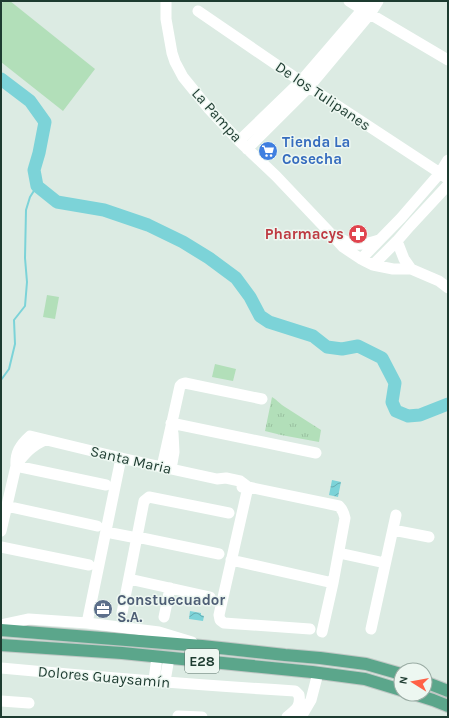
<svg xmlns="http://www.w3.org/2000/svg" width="449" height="718" font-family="Karla,sans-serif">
	<defs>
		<pattern id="grass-tufts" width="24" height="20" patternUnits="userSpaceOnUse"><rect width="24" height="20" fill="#b2dfb9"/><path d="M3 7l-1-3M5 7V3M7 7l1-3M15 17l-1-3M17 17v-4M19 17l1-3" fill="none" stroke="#99c09f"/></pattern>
		<pattern id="water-waves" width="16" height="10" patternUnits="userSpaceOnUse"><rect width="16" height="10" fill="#7cd3d8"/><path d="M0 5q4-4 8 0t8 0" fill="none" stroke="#65acb0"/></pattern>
	</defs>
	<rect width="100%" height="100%" fill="#dcebe3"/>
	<path fill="url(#grass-tufts)" d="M272,397C276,399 280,404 285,407C297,415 309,422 321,430L319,442L281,435L265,431Z"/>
	<path fill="#b2dfb9" d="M4,1H10L95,69L63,111L1,62V4Z
		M47,295L59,297L55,319L43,317Z
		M215,364L236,369L233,381L212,377Z"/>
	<path fill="url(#water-waves)" d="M332,480L341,482L338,497L329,495Z
		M190,611L201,613V615L204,616L203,621L189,619Z"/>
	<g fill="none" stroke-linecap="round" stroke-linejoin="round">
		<path stroke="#7cd3d8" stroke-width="2" d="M1,380L9,369L15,344L14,320L25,306L27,282L25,258L26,210L30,197L37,186"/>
		<path stroke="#7cd3d8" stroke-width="13" d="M1,79L30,101L45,122L39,153L34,170L37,186L57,202L104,210L148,225L183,242L209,258L236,278L250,297L260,316L269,322L313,336L327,347L342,349L358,346L382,358L395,383L392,402L396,411L408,416L420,415L448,404"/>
		<defs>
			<path id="major" d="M1,630L202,646L285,655L320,658L366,664L401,674
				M1,645L122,653L312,672L365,679L401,690
				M425,682L448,691
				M414,694L433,700L448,706"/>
		</defs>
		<use href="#major" stroke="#c0c8c5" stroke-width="14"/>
		<path stroke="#fff" stroke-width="11" d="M166,1V19L172,53L175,62L183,77L209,109L239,141L276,176L332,235L343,247L361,259L373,265L393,269H411L439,281L448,288
			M349,1L370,14L448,60
			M198,11L309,87L440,173L448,179
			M239,141L301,81L362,10L368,1
			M247,149L309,87L370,14L378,1
			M339,238C356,247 362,245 379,240
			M397,241L404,259L411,269
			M361,259L401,218L440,173L448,160
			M373,265L397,241L410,226L448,185
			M171,423L316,453
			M16,465C24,455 32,445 45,440
			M16,466L106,485
			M162,467L180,386L182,384L185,383L262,399
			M171,469L174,452L173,433
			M242,487H248L339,506C343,510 344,513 345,518L333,583L322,632
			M248,487L219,615L220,620L224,623L310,629
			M6,506L97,526
			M393,530L429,537
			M1,531L16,466C15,453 20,445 30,436L121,458L171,469L217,479L226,478L240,481L248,487
			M106,532L137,538
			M137,537L219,554
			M1,547L89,565
			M339,553L385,563
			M231,560L333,583
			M129,579L210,597
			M122,613L144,501L149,497L229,513
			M164,617L170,588
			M87,623L121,458
			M1,625L29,619L87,623L159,632L192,642
			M371,629L396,515
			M1,668C99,677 197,685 295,691L299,695C301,707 295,710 287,717
			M154,680L157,657
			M165,681L169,658
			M1,701L29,703
			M178,716L202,717
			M301,717L311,700L318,673"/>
		<use href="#major" stroke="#5ba68b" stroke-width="12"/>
	</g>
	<defs>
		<symbol id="supermarket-disc" viewBox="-11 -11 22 22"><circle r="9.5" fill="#3f7fe0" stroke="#edf7f1"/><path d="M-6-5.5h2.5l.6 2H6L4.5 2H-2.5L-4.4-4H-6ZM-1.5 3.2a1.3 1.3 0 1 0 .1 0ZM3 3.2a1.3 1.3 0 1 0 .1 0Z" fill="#fff"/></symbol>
		<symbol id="pharmacy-disc" viewBox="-11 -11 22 22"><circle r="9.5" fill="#e0444e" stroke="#edf7f1"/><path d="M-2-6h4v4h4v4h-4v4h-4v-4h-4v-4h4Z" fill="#fff"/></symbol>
		<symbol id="office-disc" viewBox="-11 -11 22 22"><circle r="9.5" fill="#5c6f8a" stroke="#edf7f1"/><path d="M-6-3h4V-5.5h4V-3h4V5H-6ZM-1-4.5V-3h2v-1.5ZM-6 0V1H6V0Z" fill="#fff"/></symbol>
	</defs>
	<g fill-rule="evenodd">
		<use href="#supermarket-disc" x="257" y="140" width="22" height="22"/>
		<use href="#pharmacy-disc" x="347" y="223" width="22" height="22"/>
		<use href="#office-disc" x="92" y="598" width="22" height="22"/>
	</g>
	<g text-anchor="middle" stroke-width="3" stroke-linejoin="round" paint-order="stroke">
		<rect fill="#edf7f1" stroke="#5b736a" stroke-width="1" x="185" y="649" width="34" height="24" rx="3"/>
		<g font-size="14" font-weight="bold" fill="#1d3b30">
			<text x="202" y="666">E28</text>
		</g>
		<g font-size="15" fill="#1d3b30" stroke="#edf7f1">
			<text transform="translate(323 96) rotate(34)" y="5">De los Tulipanes</text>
			<text transform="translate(217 115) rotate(48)" y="5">La Pampa</text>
			<text transform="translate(131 460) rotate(13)" y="5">Santa Maria</text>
			<text transform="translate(104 677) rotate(5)" y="5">Dolores Guaysamín</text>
		</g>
		<g font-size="15" font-weight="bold" fill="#366cbe" stroke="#edf7f1" text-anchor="start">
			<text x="282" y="147">Tienda La<tspan x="282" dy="17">Cosecha</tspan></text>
		</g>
		<g font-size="15" font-weight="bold" fill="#be3a42" stroke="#edf7f1" text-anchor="end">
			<text x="344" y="239">Pharmacys</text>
		</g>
		<g font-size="15" font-weight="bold" fill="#4e5e75" stroke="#edf7f1" text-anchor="start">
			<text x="117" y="605">Constuecuador<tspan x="117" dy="17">S.A.</tspan></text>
		</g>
	</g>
	<rect width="449" height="718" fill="none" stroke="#1d3b30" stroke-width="4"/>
	<g transform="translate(413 682) rotate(281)"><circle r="19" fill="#edf7f1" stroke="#9aaca4"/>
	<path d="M0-3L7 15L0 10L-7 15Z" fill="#ff6146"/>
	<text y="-6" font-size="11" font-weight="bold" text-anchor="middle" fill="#1d3b30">N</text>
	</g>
</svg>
